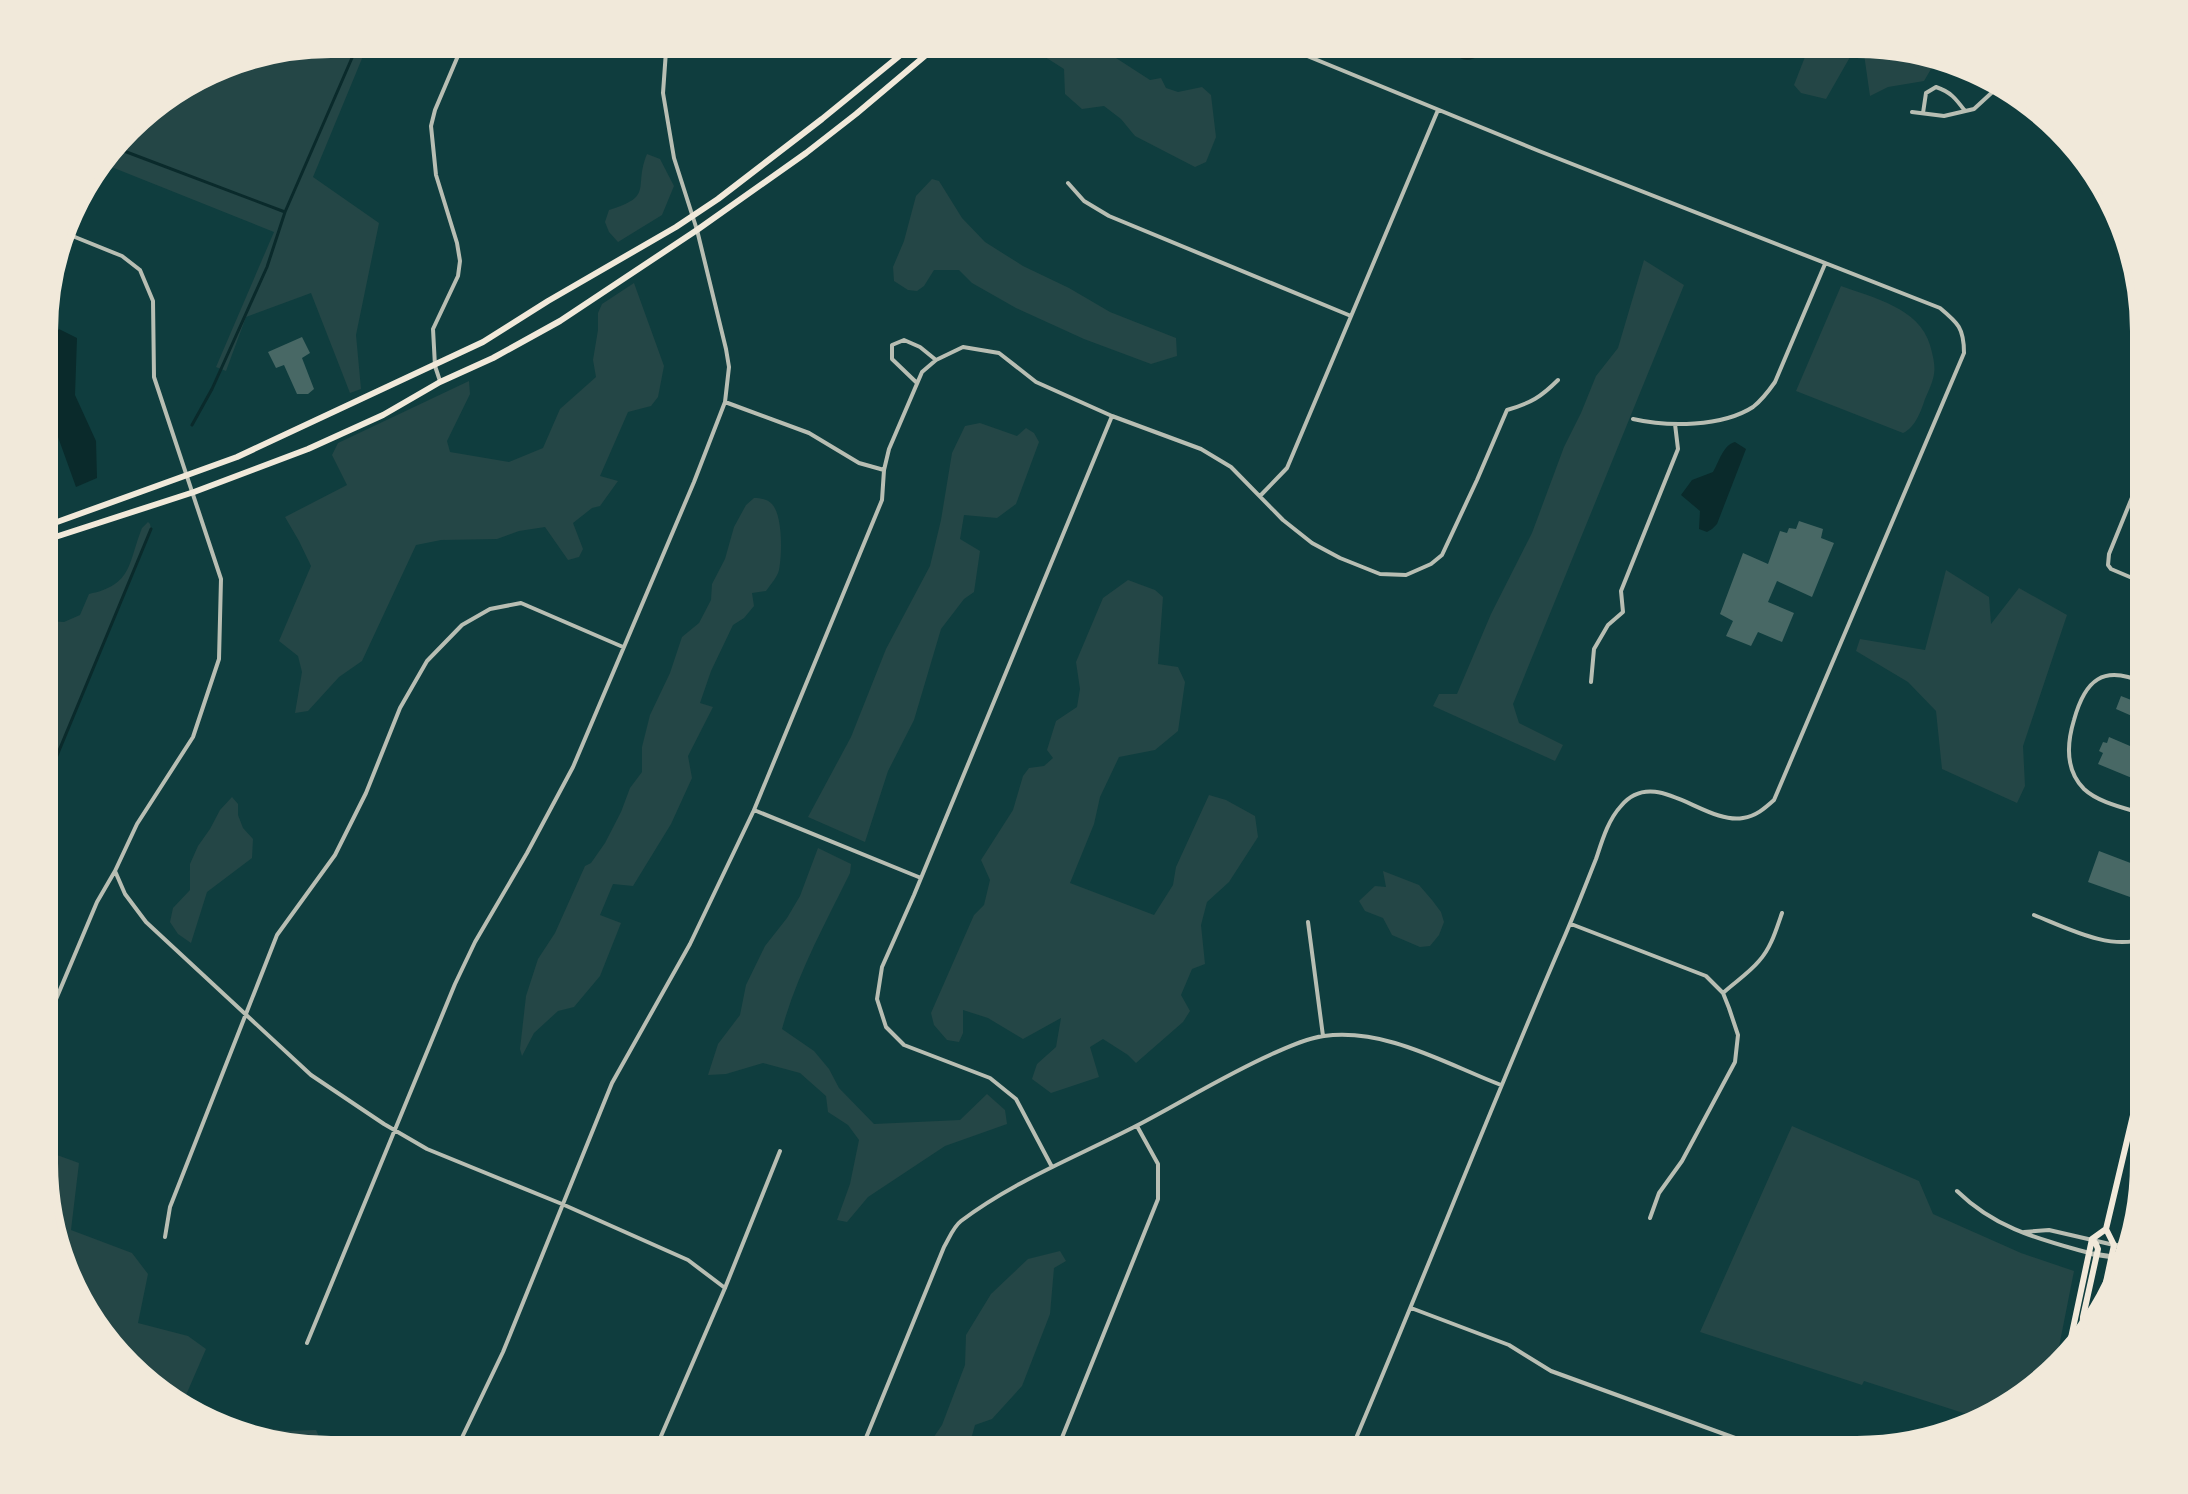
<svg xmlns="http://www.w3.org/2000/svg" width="2188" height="1494" font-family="Manrope,sans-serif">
	<rect width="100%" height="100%" fill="#0f3d3e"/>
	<path fill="#244646" d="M331,44H368L313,177L379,223L356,335L361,389L350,393L311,293L246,317L226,371L216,367L274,232L104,164L141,115L221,65Z
		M1032,44L1099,47L1150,80L1161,78L1166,88L1178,92L1202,87L1211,95L1216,137L1206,162L1195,167L1135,136L1121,119L1104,106L1082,109L1065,94L1064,69L1031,48Z
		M1810,44H1875L1938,57L1924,81L1888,87L1870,96L1864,54L1854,50L1826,99L1801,93L1794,85Z
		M647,154L660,159L674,186L662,215L618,242L609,232L605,222L609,210C655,196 633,188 647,154Z
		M932,179L939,181L962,218L985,242L1023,266L1069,288L1110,312L1176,338L1177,356L1151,364L1084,339L1016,308L972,283L959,270H934L924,286L917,291L908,290L894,281L893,267L904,241L916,196Z
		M1644,260L1684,285L1513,704L1519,723L1563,745L1555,761L1433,706L1439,694H1457L1491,614L1532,533L1564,447L1581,413L1596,376L1618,348Z
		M634,283L664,366L658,397L651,406L628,412L600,476L618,481L600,506L592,508L573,523L583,549L579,557L568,560L545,527L519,531L497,539L441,540L416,545L362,661L339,677L308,711L295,713L302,672L298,656L279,641L311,566L299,541L285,517L347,485L332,455L338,443L469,381L470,394L447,441L450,452L509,462L543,448L560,409L596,377L593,360L598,330V313L602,304Z
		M1841,286C1874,298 1919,308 1930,345C1937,370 1936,375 1925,399C1921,411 1915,428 1903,433L1796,391Z
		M980,423L1017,436L1026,428L1034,433L1039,442L1016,504L997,518L964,515L960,539L980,551L974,592L964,599L941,629L914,720L888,771L865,842L808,817L851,737L886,649L930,566L941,520L952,453L965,426Z
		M754,498C760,498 767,499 772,504C783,516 782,555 779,570C777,578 770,585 766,591L752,593L754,606L744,618L733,625L711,671L700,703L713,707L688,756L692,778L671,824L633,886L613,884L600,915L621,923L600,976L574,1007L558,1011L534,1033L522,1056L520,1049L526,996L538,959L555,933L585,866L591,863L605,843L621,812L630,788L642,772V747L650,715L670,673L682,637L699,623L711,600L712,584L725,559L734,527L746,505Z
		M148,522L150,524L151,529L46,782V621L64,622L80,615L89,594C133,585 128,563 142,528Z
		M1946,570L1989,597L1991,624L2019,588L2067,615L2023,746L2025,786L2017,803L1942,769L1936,711L1908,682L1856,651L1860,639L1925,650Z
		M1128,580L1155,590L1163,597L1158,664L1178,667L1185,682L1178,731L1155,750L1119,757L1100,797L1094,824L1070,883L1154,915L1173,885L1176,867L1209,795L1226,800L1255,816L1258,837L1229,882L1207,902L1201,925L1205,964L1192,969L1181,995L1190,1011L1183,1022L1136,1063L1128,1055L1103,1039L1090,1047L1099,1077L1051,1093L1032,1079L1037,1064L1056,1047L1061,1018L1023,1039L988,1018L963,1010V1033L959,1042L947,1040L934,1025L931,1013L974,915L984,905L990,880L981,860L1013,810L1023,776L1029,768L1044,766L1053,758L1047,750L1056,721L1077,707L1080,689L1076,662L1103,598Z
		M232,797L238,804V815L243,828L253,839L252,858L207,892L191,943L178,934L170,922L173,908L190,890V864L198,846L210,829L220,810Z
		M818,848L851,864L850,873C825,924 797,974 782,1029L814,1051L829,1069L839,1088L874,1124L960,1120L987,1094L1005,1110L1007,1124L945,1146L868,1197L847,1222L837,1220L850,1184L859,1140L848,1125L828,1112L826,1096L800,1073L763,1063L726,1074L708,1075L718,1044L740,1015L746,985L765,946L787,918L800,896Z
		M1383,871L1419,885L1432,900L1441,912L1444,922L1439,935L1430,946L1420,947L1392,935L1383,918L1365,911L1359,901L1375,886L1386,887Z
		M1792,1126L1919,1181L1933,1214L2021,1253L2074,1271L2056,1362L1985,1420L1864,1381L1862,1385L1700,1332Z
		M46,1151L79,1163L71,1230L132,1253L148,1274L138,1323L188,1336L206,1349L186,1395L147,1381L82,1306L46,1200Z
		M1060,1251L1066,1261L1054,1268L1050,1314L1022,1386L992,1419L975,1425L968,1450H925L942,1425L965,1365L966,1335L991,1294L1028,1259Z
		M201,1410L234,1423L286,1431L316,1430L325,1450H313L238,1435L198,1413Z"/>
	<path fill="#0a2a2b" d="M1452,44H1482L1480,55C1468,64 1453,60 1452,44Z
		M59,329L77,338L75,395L96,441L97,478L76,487L58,437L46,428V350Z
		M1735,442L1746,449L1717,524L1712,529L1707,532L1699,529L1700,511L1681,495L1692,480L1713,472C1719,462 1723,445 1735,442Z"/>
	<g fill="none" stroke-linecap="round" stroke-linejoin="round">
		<path stroke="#0a2a2b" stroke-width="3" d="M116,148L285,212
			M192,425L212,389L267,267L285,212L358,44
			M46,782L151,529"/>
	</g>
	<path fill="#486865" d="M302,337L310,353L302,358L314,389L308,394H297L284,365L276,368L268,352Z
		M1799,521L1823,529L1821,538L1834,543L1812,597L1777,581L1768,602L1794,613L1782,642L1758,632L1751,646L1726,636L1733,621L1720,614L1743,553L1768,564L1780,531L1787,533L1789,528L1796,529Z
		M2121,696L2144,705V783L2098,764L2103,753L2099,751L2103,742L2107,743L2109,737L2130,746L2141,720L2116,709Z
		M2099,851L2141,867L2130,897L2088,882Z"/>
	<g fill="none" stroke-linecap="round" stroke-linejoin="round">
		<path stroke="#b8beb3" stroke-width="2" d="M2133,1121L2144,1114"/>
		<path stroke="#b8beb3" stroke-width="4" d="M1278,44L1539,151L1940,308C1958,323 1964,328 1964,353L1774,800C1764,809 1756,816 1743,818C1704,825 1655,765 1621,806C1608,820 1602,841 1596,859C1584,889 1573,918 1560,947C1488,1114 1422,1283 1351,1450
			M1912,112L1944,116L1974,109L1999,86
			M1923,113L1926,93L1936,87C1951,92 1956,99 1965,111
			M1068,183L1084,201L1109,216L1351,316
			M440,381L435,366L433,329L458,276L460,261L457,243L436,175L431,126L435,110L463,44
			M917,383L892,359V345L904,340L920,347L936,360
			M725,402L809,433L859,463L884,470
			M1633,419C1668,427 1722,427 1753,407C1762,400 1768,392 1775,382L1825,264
			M2144,468L2109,554L2108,565L2111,569L2144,583
			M1260,496L1287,468L1438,110
			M1591,682L1594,649L1608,625L1623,612L1621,591L1678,449L1675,424
			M2144,683C2103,664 2085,680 2074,720C2067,743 2065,770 2084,789C2099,803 2125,808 2144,814
			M754,810L921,878
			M115,871L125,894L146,922L311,1075L384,1124L427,1149L562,1204L688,1260L725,1288
			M2034,915C2065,927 2112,952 2144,938
			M1308,922L1323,1036
			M1571,924L1706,976L1723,993L1729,1008L1738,1035L1735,1062L1682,1161L1659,1193L1650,1218
			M2139,940L2144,949
			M1723,993C1735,982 1749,973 1759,961C1771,948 1776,930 1782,913
			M46,1023L97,902L115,871L137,824L193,737L219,659L221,579L154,377L153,301L140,270L122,256L65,233
			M1052,1167L1016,1099L990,1078L904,1045L886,1027L877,999L882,967L914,895L1112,416
			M1957,1191C1996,1229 2039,1239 2089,1253
			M2024,1232L2049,1230L2114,1245
			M165,1237L170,1207L277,935L335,855L366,793L400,708L427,661L462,625L490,609L521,603L623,647
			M1411,1308L1509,1345L1551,1371L1768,1450
			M307,1343L455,984L475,942L527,853L573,767L694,482L725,402L729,367L726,349L697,230L674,158L663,93L666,51
			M456,1450L503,1352L612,1083L690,944L754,810L882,500L884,470L889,449L922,372L936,360L963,347L999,353L1036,382L1112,416L1201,449L1231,467L1283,520L1312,543L1340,558L1380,574L1406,575L1431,564L1442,555L1477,480L1507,410C1531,403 1541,397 1558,380
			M655,1450L725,1288L780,1151
			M861,1450L944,1247C949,1239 953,1227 961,1221C1014,1181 1078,1156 1136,1126C1182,1102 1225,1075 1272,1054C1288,1047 1307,1038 1324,1036C1386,1028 1444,1063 1501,1085
			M1057,1450L1158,1199V1164L1137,1126"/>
		<path stroke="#b8beb3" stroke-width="5" d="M2114,1245L2131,1248
			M2093,1254L2127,1259"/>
		<path stroke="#f1e9da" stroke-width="6" d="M46,526L237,457L483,342L548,301L676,227L718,199L822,119L914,44
			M46,540L194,492L308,449L383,415L440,382L493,358L560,321L697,230L806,153L856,114L939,44"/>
		<path stroke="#f1e9da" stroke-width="6" d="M2100,1310L2114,1245L2106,1229L2144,1069
			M2081,1341L2083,1317L2098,1249L2096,1244L2092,1239
			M2068,1352L2092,1239L2106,1229"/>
	</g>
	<path d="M0 0H2188V1494H0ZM331 54H1857A277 277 0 0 1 2134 331V1163A277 277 0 0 1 1857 1440H331A277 277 0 0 1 54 1163V331A277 277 0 0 1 331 54Z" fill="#f1e9da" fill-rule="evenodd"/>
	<path fill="none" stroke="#f1e9da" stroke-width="8" d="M331 54H1857A277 277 0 0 1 2134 331V1163A277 277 0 0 1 1857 1440H331A277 277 0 0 1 54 1163V331A277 277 0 0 1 331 54Z"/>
</svg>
